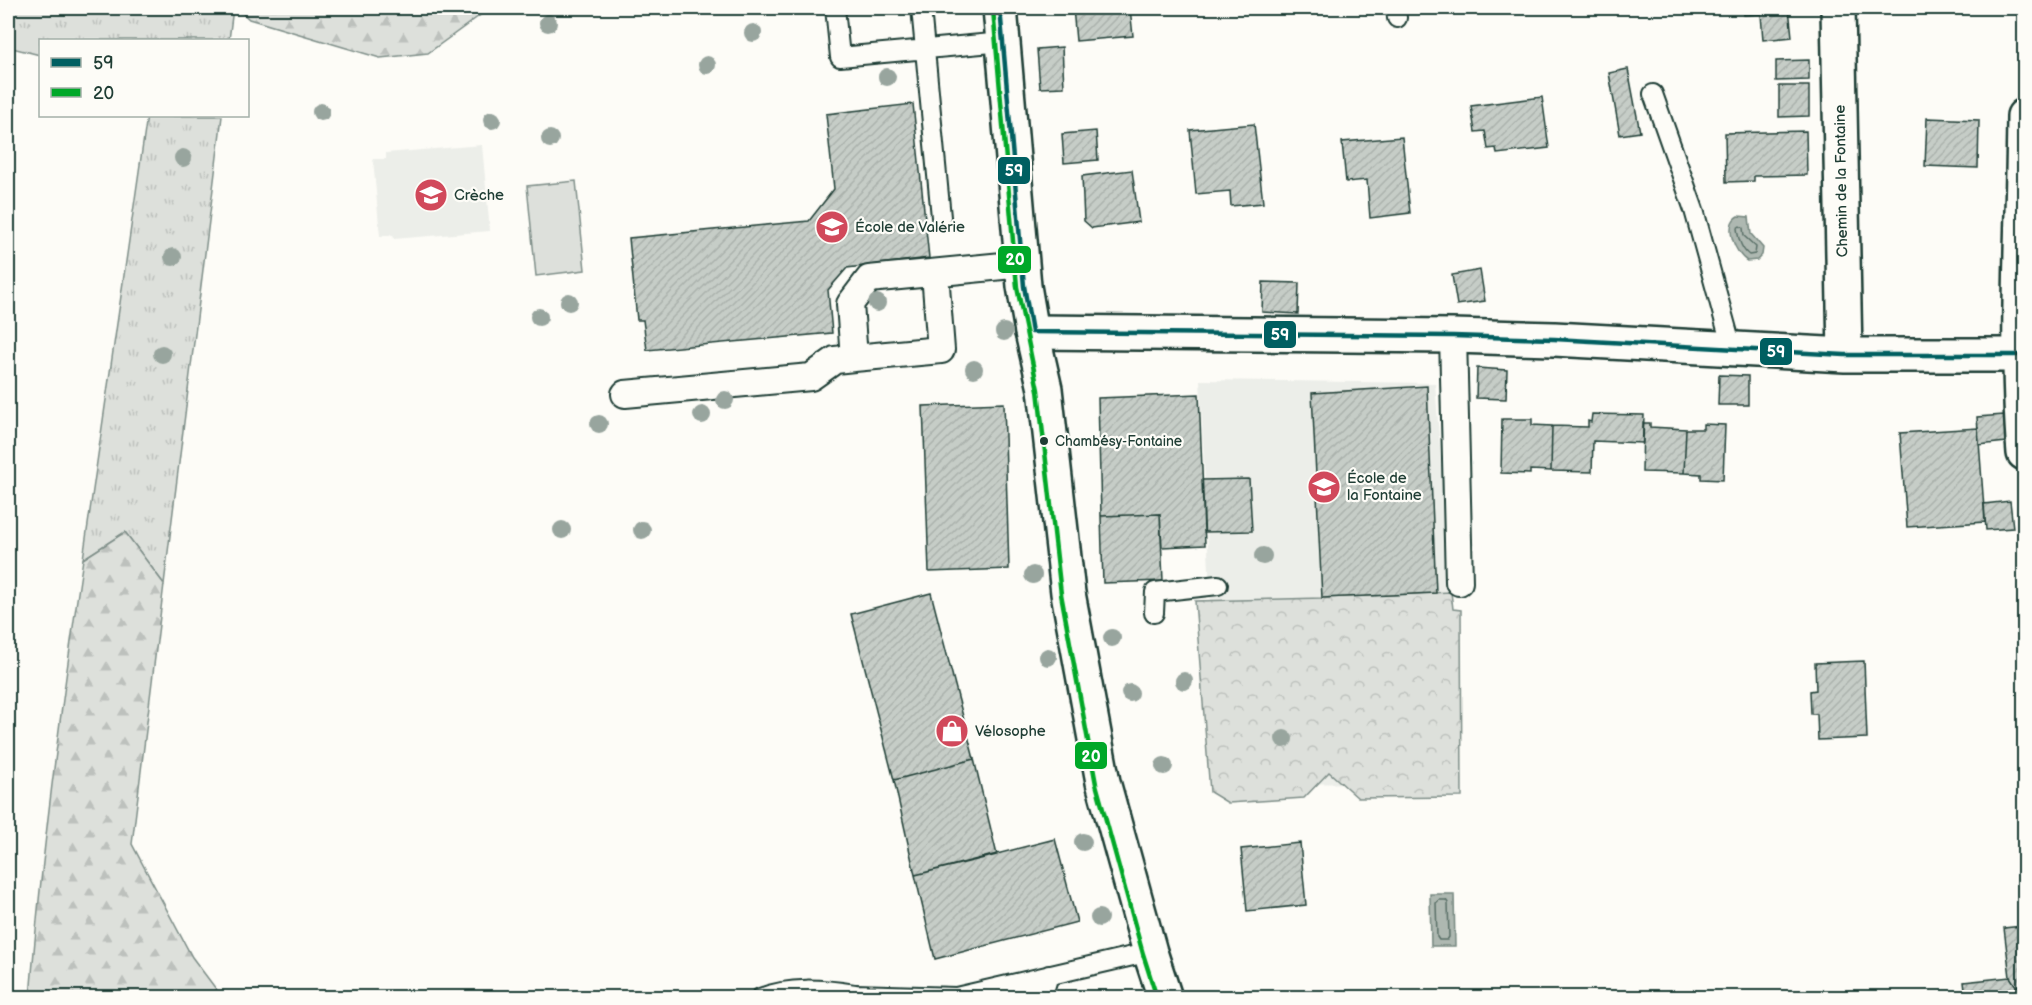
<svg xmlns="http://www.w3.org/2000/svg" width="2032" height="1005" font-family="'Balsamiq Sans',sans-serif">
	<defs>
		<pattern id="grass-tufts" width="24" height="20" patternUnits="userSpaceOnUse" patternTransform="scale(1.5)"><rect width="24" height="20" fill="#dde0db"/><path d="M3 7l-1-3M5 7V3M7 7l1-3M15 17l-1-3M17 17v-4M19 17l1-3" fill="none" stroke="#bdc1bd"/></pattern>
		<pattern id="forest-firs" width="22" height="20" patternUnits="userSpaceOnUse" patternTransform="scale(1.5)"><rect width="22" height="20" fill="#dde0db"/><path d="M5 1l3.5 6h-7zM16 11l3.5 6h-7z" fill="#bdc1bd"/></pattern>
		<pattern id="park-crowns" width="20" height="18" patternUnits="userSpaceOnUse" patternTransform="scale(1.5)"><rect width="20" height="18" fill="#dde0db"/><path d="M2 6a3 3 0 1 1 6 0M12 15a3 3 0 1 1 6 0" fill="none" stroke="#bdc1bd"/></pattern>
		<pattern id="building-hatch" width="6" height="6" patternUnits="userSpaceOnUse" patternTransform="scale(1.5)"><rect width="6" height="6" fill="#c6cdc7"/><path d="M-1 1l2-2M0 6l6-6M5 7l2-2" fill="none" stroke="#aab1ac"/></pattern>
	</defs>
	<rect width="100%" height="100%" fill="#fdfcf7"/>
	<filter id="ink" filterUnits="userSpaceOnUse"><feTurbulence type="fractalNoise" baseFrequency=".0167" numOctaves="2"/><feDisplacementMap in="SourceGraphic" scale="12" xChannelSelector="R" yChannelSelector="G"/><feConvolveMatrix kernelMatrix="1 2 1 2 8 2 1 2 1" color-interpolation-filters="sRGB"/></filter>
	<g filter="url(#ink)">
		<path fill="#eceee9" d="M482,145L490,231L394,239L393,235L380,236L373,159H386V153Z
			M1200,380L1435,383L1451,592L1456,783L1219,784Z"/>
		<path fill="url(#grass-tufts)" stroke="#7e8e88" stroke-width="1.5" d="M8,8H233L229,40H40V55L8,47Z
			M147,116H222L164,584L125,532L83,559Z"/>
		<path fill="url(#forest-firs)" stroke="#7e8e88" stroke-width="1.5" d="M237,8H490L428,53L380,58L249,19Z
			M125,532L164,584L132,844L192,957L222,997L108,998L50,994L49,997H30C42,851 61,705 83,559Z"/>
		<path fill="url(#park-crowns)" stroke="#7e8e88" stroke-width="1.5" d="M1451,592L1453,609L1461,610L1462,797L1358,798L1329,772L1304,798L1228,803L1210,792L1195,601L1322,598Z"/>
		<path fill="#dde0db" stroke="#7e8e88" stroke-width="1.5" d="M576,181L585,270L536,276L527,186Z"/>
		<path fill="#aeb8b1" stroke="#75877f" stroke-width="1.5" d="M1738,216L1749,217L1751,234L1763,248L1762,255L1757,260L1747,261C1735,254 1723,224 1738,216Z
			M1430,894H1454L1455,946H1431Z"/>
		<g fill="none" stroke-linecap="round" stroke-linejoin="round">
			<path stroke="#586e66" stroke-width="1.5" d="M1740,226L1743,228L1744,236L1756,247L1755,254L1749,255C1741,249 1738,237 1737,228Z
				M1439,900H1446L1448,903L1449,937L1447,940H1439L1437,937L1436,903Z"/>
		</g>
		<path fill="url(#building-hatch)" stroke="#1f3d34" stroke-width="1.5" d="M1073,8H1130L1133,36L1076,41Z
			M1322,8H1368L1322,12Z
			M1743,8H1789L1792,37L1763,40L1761,14L1744,15Z
			M1062,47L1064,87L1040,88L1037,49Z
			M1809,60V80L1776,81V61Z
			M1628,69L1640,132L1620,135L1609,73Z
			M1779,86H1809V116L1779,117Z
			M1542,97L1549,148L1497,154L1496,148L1488,149L1485,131L1475,132L1471,106Z
			M913,104L929,258L847,268L828,290L832,333L647,350L643,320H637L629,238L809,221L834,189L826,114Z
			M1927,118L1979,120L1978,168L1925,166Z
			M1254,124L1263,203L1231,206L1230,191L1196,194L1190,130Z
			M1096,131L1098,160L1064,163L1062,134Z
			M1806,131L1807,175L1754,176V181L1726,182L1725,133Z
			M1402,137L1410,213L1370,218L1367,180L1346,182L1342,142Z
			M1132,170L1139,222L1092,228L1084,221L1082,176Z
			M1480,270L1485,301L1457,305L1452,275Z
			M1263,282L1299,283L1298,314L1262,312Z
			M1477,368L1507,370L1506,399L1476,398Z
			M1719,375L1748,376V405H1718Z
			M1427,386L1436,593L1322,598L1312,393Z
			M1199,394L1205,545L1162,547L1160,514L1101,516L1098,398Z
			M1004,403L1009,569L929,572L923,406Z
			M1592,414L1644,415L1643,443L1593,441L1592,472L1551,471L1552,426L1588,427V421L1591,422Z
			M2004,415L2006,442L1979,445L1977,417Z
			M1502,419H1532V425L1552,426L1551,471L1530,470V474L1501,473Z
			M1643,423H1650V427L1686,429L1684,473L1642,472Z
			M1703,424L1725,425L1723,480L1701,479V474L1684,473L1686,429H1703Z
			M1978,428L1985,522L1907,527L1900,433Z
			M1249,479L1252,531L1204,532L1202,480Z
			M2010,501L2013,528L1986,530L1984,504Z
			M1160,514L1163,581L1103,583L1101,516Z
			M931,593L974,759L894,780L851,614Z
			M1864,661L1867,738L1818,740L1817,714H1811L1810,691L1816,690L1815,663Z
			M974,759L997,855L915,875L894,780Z
			M1055,839L1077,922L935,959L915,875Z
			M1300,843L1306,905L1247,911L1241,849Z
			M2022,926L2024,945V986H2016L2010,977L2004,928Z
			M2010,977L2016,986L2017,998H1966L1964,982Z"/>
		<g fill="none" stroke-linecap="round" stroke-linejoin="round">
			<defs>
				<path id="service" d="M835,8L840,57L1003,42
					M921,8L941,217
					M1396,8L1397,18
					M1653,94L1694,210L1732,348
					M1154,613L1155,592L1218,585
					M760,998C790,986 823,989 855,994
					M854,998L855,994L956,997L1150,952
					M1042,998L1049,975"/>
				<path id="pedestrian" d="M935,273L941,350L854,358L850,304L869,279L1023,264
					M1453,336L1459,582
					M625,394L811,377L835,360L854,358"/>
				<path id="minor" d="M1838,8L1845,355
					M2024,116C2023,228 2015,342 2024,453
					M1032,332L1453,336L1554,339L1845,355H2024"/>
				<path id="tertiary" d="M1000,8L1024,286L1032,332L1045,389L1068,593L1103,782L1150,952L1165,998"/>
			</defs>
			<use href="#service" stroke="#1f3d34" stroke-width="22"/>
			<use href="#pedestrian" stroke="#1f3d34" stroke-width="30"/>
			<use href="#minor" stroke="#1f3d34" stroke-width="38"/>
			<use href="#tertiary" stroke="#1f3d34" stroke-width="38"/>
			<use href="#service" stroke="#fdfcf7" stroke-width="18"/>
			<use href="#pedestrian" stroke="#fdfcf7" stroke-width="26"/>
			<use href="#minor" stroke="#fdfcf7" stroke-width="33"/>
			<use href="#tertiary" stroke="#fdfcf7" stroke-width="33"/>
			<defs>
				<path id="bus-1" d="M1000,8L1024,286L1032,332
					M1032,332L1453,336L1554,339L1845,355H2024"/>
				<path id="bus-2" d="M993,9L1017,287L1038,390L1061,594L1096,784L1143,954L1157,998"/>
			</defs>
			<use href="#bus-1" stroke="#fdfcf7" stroke-width="9"/>
			<use href="#bus-2" stroke="#fdfcf7" stroke-width="9"/>
			<use href="#bus-1" stroke="#005f61" stroke-width="4.5"/>
			<use href="#bus-2" stroke="#00a828" stroke-width="4.5"/>
		</g>
		<g fill="#98a59e">
			<circle cx="548" cy="23" r="9"/>
			<circle cx="753" cy="33" r="9"/>
			<circle cx="707" cy="65" r="9"/>
			<circle cx="887" cy="77" r="9"/>
			<circle cx="321" cy="112" r="9"/>
			<circle cx="492" cy="120" r="9"/>
			<circle cx="550" cy="139" r="9"/>
			<circle cx="183" cy="158" r="9"/>
			<circle cx="173" cy="257" r="9"/>
			<circle cx="569" cy="302" r="9"/>
			<circle cx="877" cy="303" r="9"/>
			<circle cx="539" cy="317" r="9"/>
			<circle cx="1004" cy="332" r="9"/>
			<circle cx="162" cy="354" r="9"/>
			<circle cx="974" cy="369" r="9"/>
			<circle cx="725" cy="400" r="9"/>
			<circle cx="702" cy="415" r="9"/>
			<circle cx="599" cy="424" r="9"/>
			<circle cx="562" cy="530" r="9"/>
			<circle cx="642" cy="530" r="9"/>
			<circle cx="1263" cy="556" r="9"/>
			<circle cx="1033" cy="575" r="9"/>
			<circle cx="1112" cy="638" r="9"/>
			<circle cx="1048" cy="657" r="9"/>
			<circle cx="1184" cy="681" r="9"/>
			<circle cx="1130" cy="693" r="9"/>
			<circle cx="1284" cy="739" r="9"/>
			<circle cx="1164" cy="766" r="9"/>
			<circle cx="1083" cy="842" r="9"/>
			<circle cx="1099" cy="918" r="9"/>
		</g>
	</g>
	<defs>
		<symbol id="school-disc" viewBox="-11 -11 22 22"><circle r="9.5" fill="#d1495b" stroke="#fdfcf7"/><path d="M0-5L7-2L0 1L-7-2ZM-4 1L0 2.5L4 1V4Q0 6-4 4Z" fill="#fff"/></symbol>
		<symbol id="shop-disc" viewBox="-11 -11 22 22"><circle r="9.5" fill="#d1495b" stroke="#fdfcf7"/><path d="M-5-2.5h2.3a2.7 3.5 0 0 1 5.4 0H5L5.5 6h-11ZM-1.5-2.5h3a1.5 2.3 0 0 0-3 0Z" fill="#fff"/></symbol>
	</defs>
	<g fill-rule="evenodd">
		<use href="#school-disc" x="412" y="176" width="38" height="38"/>
		<use href="#school-disc" x="813" y="208" width="38" height="38"/>
		<use href="#school-disc" x="1305" y="468" width="38" height="38"/>
		<use href="#shop-disc" x="933" y="712" width="38" height="38"/>
	</g>
	<circle fill="#1f3d34" stroke="#fdfcf7" stroke-width="2" cx="1044" cy="441" r="5"/>
	<g text-anchor="middle" stroke-width="4.5" stroke-linejoin="round" paint-order="stroke">
		<g font-size="14" fill="#1f3d34" stroke="#fdfcf7" text-anchor="start">
			<text x="1055" y="446">Chambésy-Fontaine</text>
		</g>
		<g font-size="15" fill="#1f3d34" stroke="#fdfcf7">
			<text transform="translate(1841 181) rotate(-91)" y="5">Chemin de la Fontaine</text>
		</g>
		<g font-size="15" fill="#1f3d34" stroke="#fdfcf7" text-anchor="start">
			<text x="454" y="200">Crèche</text>
			<text x="855" y="232">École de Valérie</text>
			<text x="1347" y="483">École de<tspan x="1347" dy="17">la Fontaine</tspan></text>
			<text x="975" y="736">Vélosophe</text>
		</g>
	</g>
	<g stroke="#fdfcf7" stroke-width="2">
		<rect x="997" y="156" width="34" height="29" rx="6" fill="#005f61"/>
		<rect x="997" y="245" width="35" height="29" rx="6" fill="#00a828"/>
		<rect x="1263" y="320" width="34" height="29" rx="6" fill="#005f61"/>
		<rect x="1759" y="337" width="34" height="29" rx="6" fill="#005f61"/>
		<rect x="1074" y="741" width="34" height="29" rx="6" fill="#00a828"/>
	</g>
	<g font-size="16" text-anchor="middle" font-weight="bold" fill="#fff">
		<text x="1014" y="176">59</text>
		<text x="1015" y="265">20</text>
		<text x="1280" y="340">59</text>
		<text x="1776" y="357">59</text>
		<text x="1091" y="762">20</text>
	</g>
	<rect width="2032" height="1005" fill="none" stroke="#fdfcf7" stroke-width="30"/>
	<rect x="15" y="15" width="2002" height="975" fill="none" stroke="#1f3d34" stroke-width="2" filter="url(#ink)"/>
	<rect x="39" y="39" width="210" height="78" fill="#fdfcf7" stroke="#a4b0a9" stroke-width="1.5"/>
	<rect x="51" y="58" width="30" height="9" fill="#005f61" stroke="#a4b0a9" stroke-width="1.5"/>
	<text x="93" y="69" font-size="18" fill="#1f3d34">59</text>
	<rect x="51" y="88" width="30" height="9" fill="#00a828" stroke="#a4b0a9" stroke-width="1.5"/>
	<text x="93" y="99" font-size="18" fill="#1f3d34">20</text>
</svg>
